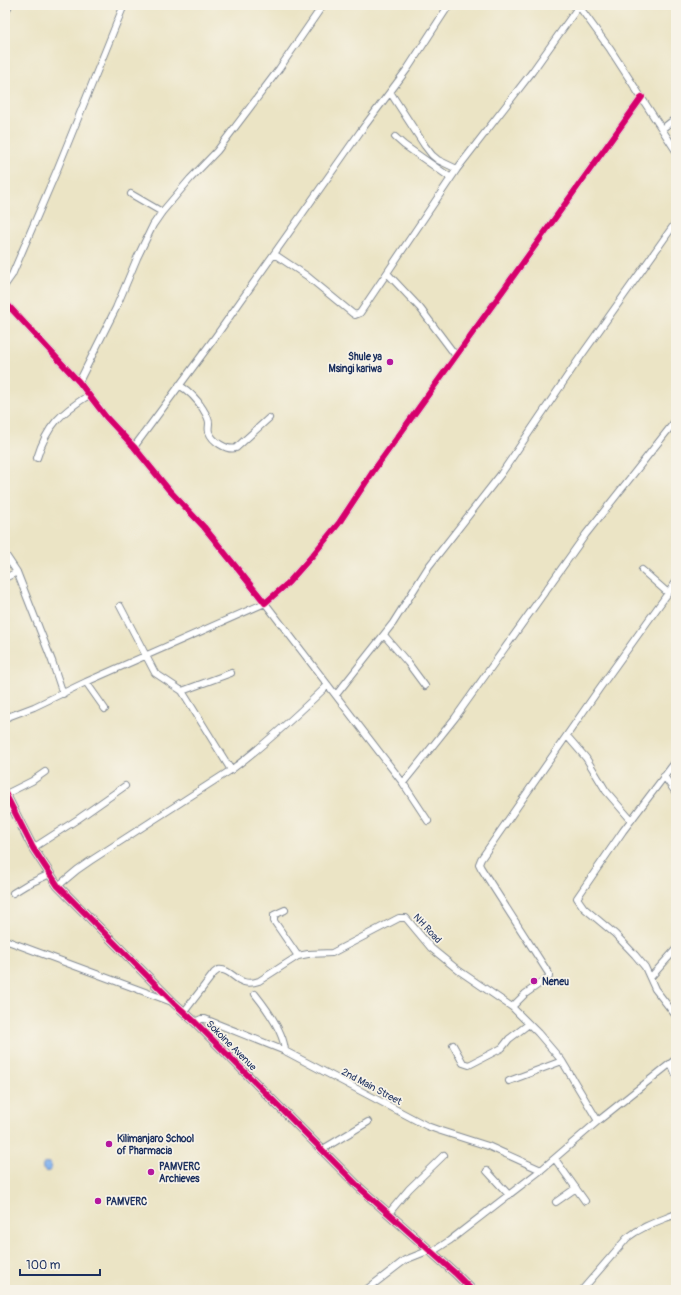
<svg xmlns="http://www.w3.org/2000/svg" width="681" height="1295" font-family="Pangolin,sans-serif">
	<rect width="100%" height="100%" fill="#f7f3e8"/>
	<filter id="ink" filterUnits="userSpaceOnUse"><feTurbulence type="fractalNoise" baseFrequency=".025" numOctaves="2"/><feDisplacementMap in="SourceGraphic" scale="8" xChannelSelector="R" yChannelSelector="G"/><feConvolveMatrix kernelMatrix="1 2 1 2 8 2 1 2 1" color-interpolation-filters="sRGB"/></filter>
	<filter id="wash" filterUnits="userSpaceOnUse"><feTurbulence type="fractalNoise" baseFrequency=".012" numOctaves="4" result="noise"/><feDisplacementMap in="SourceGraphic" scale="16" xChannelSelector="R" yChannelSelector="G"/><feGaussianBlur stdDeviation="0.9" result="paint"/><feColorMatrix in="noise" values="0 0 0 0 0 0 0 0 0 0 0 0 0 0 0 0 0 1.4 0 .05"/><feComposite in="paint" operator="in"/></filter>
	<g filter="url(#wash)">
		<rect width="100%" height="100%" fill="#ebe4c5"/>
		<path fill="#82b2ee" stroke="#4e70a6" d="M42.5 1167a4.5 4.5 0 1 1 9 0a4.5 4.5 0 1 1-9 0Z"/>
	</g>
	<g filter="url(#ink)">
		<g fill="none" stroke-linecap="round" stroke-linejoin="round">
			<defs>
				<path id="minor" d="M578,5L610,49L676,151
					M5,14L9,5
					M390,92L425,146L432,155L438,160L457,169
					M662,129L676,118
					M395,137L404,145L451,178
					M131,194L162,212
					M274,254L307,276L352,313L355,315L360,313L457,169L532,72L579,6
					M387,273L420,308L456,356
					M5,285L12,275L57,170L124,5
					M5,302L79,382L106,417L134,447L169,490L204,527L265,603L288,583L312,556L339,523L374,470L642,97
					M79,382L116,308L137,258L153,225L162,212L190,179L217,151L279,69L323,5
					M179,385C189,391 197,399 203,409C205,413 209,418 209,423C209,426 208,429 209,432C212,441 227,451 236,448L269,418
					M134,447L216,336L360,132L408,68L449,5
					M37,458C47,425 61,413 89,395
					M5,554L17,572L52,661L63,694
					M642,570L668,593
					M5,578L17,572
					M120,606L155,673L182,691L231,770
					M384,635L408,663L425,686
					M86,682L105,709
					M182,691L231,673
					M336,695L393,623L429,566L501,474L581,356L676,222
					M5,718L34,707L86,682L265,603L403,783L428,821
					M567,736L586,758L606,791L631,820
					M676,761L623,831L577,898L584,908L615,934L635,955L645,967L655,989L676,1016
					M664,776L676,793
					M403,783L455,718L586,534L676,420
					M6,794L32,781L45,772
					M5,811L13,809
					M33,848L78,819L125,786
					M58,886L77,870L90,861L231,770C266,744 297,715 328,685
					M13,893L26,885L50,874
					M285,910L274,915V921L298,956
					M5,940L172,1002
					M650,978L676,949
					M255,994C267,1009 284,1032 285,1051
					M512,1007L525,994L549,977V974L481,868L479,864L481,859L599,689L676,582
					M184,1012L214,973L218,970C234,968 236,989 259,981L298,956L308,954L332,953L399,918H406L431,948L458,970L512,1007L538,1033L562,1061L598,1121
					M195,1022L201,1019H205L285,1051L427,1126L441,1131L488,1146L541,1170
					M453,1045L463,1063L469,1065L502,1048L509,1039L529,1024
					M671,1063L676,1075
					M509,1081L562,1061
					M323,1149L368,1122
					M555,1159L585,1201
					M487,1171L509,1195
					M556,1202L576,1188
					M389,1213L409,1189L444,1155
					M432,1252L449,1241L541,1170L598,1121L676,1059
					M366,1290L405,1260L430,1250
					M582,1290L627,1238C642,1226 659,1221 676,1214"/>
				<path id="tertiary" d="M5,793L33,848L58,886L174,1003L195,1022L361,1189L455,1273L472,1290"/>
			</defs>
			<use href="#minor" stroke="#838a92" stroke-width="8"/>
			<use href="#tertiary" stroke="#838a92" stroke-width="10"/>
			<use href="#minor" stroke="#fff" stroke-width="6"/>
			<use href="#tertiary" stroke="#fff" stroke-width="8"/>
			<defs>
				<path id="cycleway" d="M5,302L79,382L106,417L134,447L169,490L204,527L265,603L288,583L312,556L339,523L374,470L642,97
					M5,793L33,848L58,886L174,1003L195,1022L361,1189L455,1273L472,1290"/>
			</defs>
			<use href="#cycleway" stroke="#f7f3e8" stroke-width="8"/>
			<use href="#cycleway" stroke="#d6006c" stroke-width="6"/>
		</g>
	</g>
	<g fill="#b5179e" stroke="#f7f3e8" stroke-width="1.5">
		<circle cx="390" cy="362" r="4"/>
		<circle cx="534" cy="981" r="4"/>
		<circle cx="109" cy="1144" r="4"/>
		<circle cx="151" cy="1172" r="4"/>
		<circle cx="98" cy="1201" r="4"/>
	</g>
	<g text-anchor="middle" stroke-width="3.5" stroke-linejoin="round" paint-order="stroke">
		<g font-size="10" font-weight="bold" fill="#1b2f5e" stroke="#f7f3e8" text-anchor="start">
			<text x="382" y="360" text-anchor="end">Shule ya<tspan x="382" dy="12">Msingi kariwa</tspan></text>
			<text x="542" y="985">Neneu</text>
			<text x="117" y="1142">Kilimanjaro School<tspan x="117" dy="12">of Pharmacia</tspan></text>
			<text x="159" y="1170">PAMVERC<tspan x="159" dy="12">Archieves</tspan></text>
			<text x="106" y="1205">PAMVERC</text>
		</g>
		<g font-size="10" fill="#1b2f5e" stroke="#f7f3e8">
			<text transform="translate(428 928) rotate(47)" y="4">NH Road</text>
			<text transform="translate(232 1045) rotate(45)" y="4">Sokoine Avenue</text>
			<text transform="translate(372 1086) rotate(28)" y="4">2nd Main Street</text>
		</g>
	</g>
	<rect width="681" height="1295" fill="none" stroke="#f7f3e8" stroke-width="20"/>
	<path d="M20 1269v6h80v-6" fill="none" stroke="#1b2f5e" stroke-width="2"/>
	<text x="26" y="1269" font-size="12" fill="#1b2f5e" stroke="#f7f3e8" stroke-width="3" paint-order="stroke">100 m</text>
</svg>
